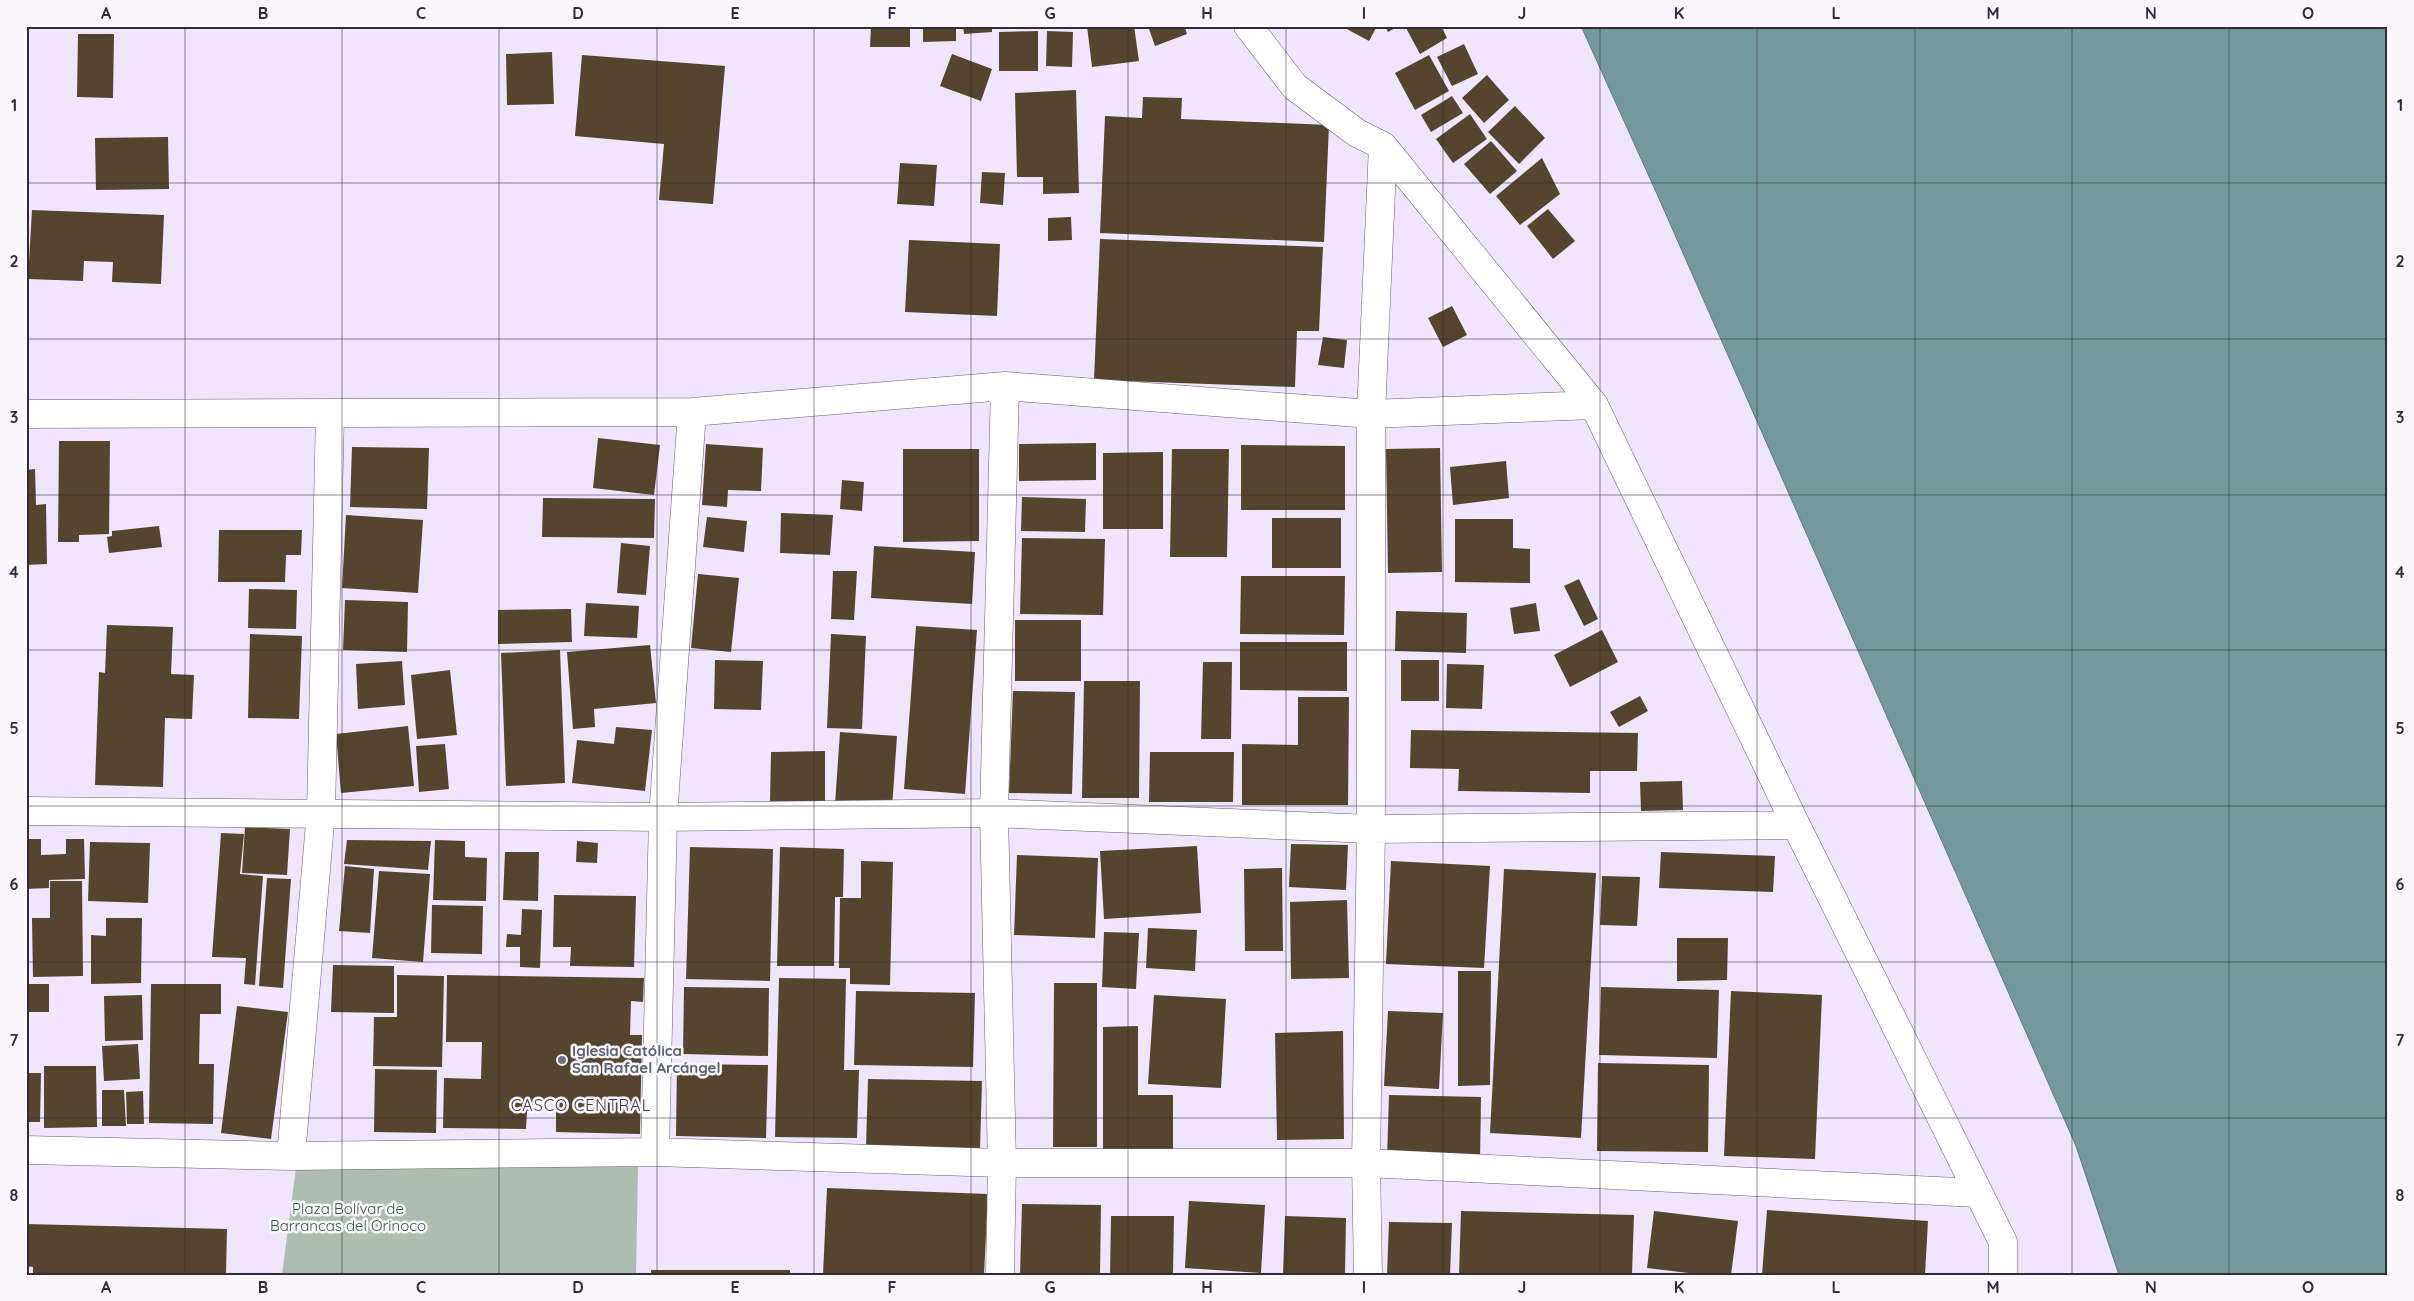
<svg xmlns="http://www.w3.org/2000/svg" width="2414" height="1301" font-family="Quicksand,sans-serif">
	<rect width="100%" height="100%" fill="#efe5fc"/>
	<path fill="#adbeb1" d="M297,1160L638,1167L636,1275H282Z"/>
	<path fill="#74999c" stroke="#60787e" d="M1581,26H2388V1275H2119L2076,1146L1657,194Z"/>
	<path fill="#55442e" d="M871,26H910V47H870Z
		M923,26H956V41L923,42Z
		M963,26H992V32L964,34Z
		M1087,26H1134L1139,61L1092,67Z
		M1148,26H1189L1185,28L1187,34L1155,46Z
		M1346,26H1377L1369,41L1345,28Z
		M1385,26H1399L1388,32Z
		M1410,26H1441L1447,38L1420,54L1406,28Z
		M1038,31V71H999V32Z
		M1047,31L1073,32L1072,67L1046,66Z
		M78,34H114L113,98L77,97Z
		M1464,44L1478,74L1452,86L1437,57Z
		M552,52L554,104L507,105L506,54Z
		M952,54L992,69L981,101L940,86Z
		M582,55L725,66L713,204L659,200L664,144L575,136Z
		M1429,55L1449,91L1415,110L1395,73Z
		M1487,75L1509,100L1484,123L1462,98Z
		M1076,90L1079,193L1043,194V177H1017L1015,93Z
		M1452,96L1463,113L1431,132L1421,115Z
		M1143,97L1182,98L1181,119L1329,125L1324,242L1100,233L1105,116L1142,118Z
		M1515,106L1545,138L1519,164L1488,132Z
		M1470,114L1487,139L1453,163L1436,139Z
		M168,137L169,189L96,190L95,138Z
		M1491,141L1517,171L1490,194L1464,164Z
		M1542,158L1560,194L1520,225L1496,196Z
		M900,163L937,165L934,206L897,204Z
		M982,172L1005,173L1003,205L980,203Z
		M1548,209L1575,241L1553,259L1527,226Z
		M32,210L164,215L161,284L112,282L113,262L84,261L83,281L28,279Z
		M1071,217L1072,240L1048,241V218Z
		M1100,239L1323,247L1319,331H1297L1295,387L1094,380Z
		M909,240L1000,244L997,316L905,312Z
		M1452,306L1467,335L1443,347L1428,318Z
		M1323,337L1347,340L1344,368L1318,365Z
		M598,438L660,445L654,495L593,488Z
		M59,441H110L109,534L79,535V542H58Z
		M1096,443V480L1019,481V444Z
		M706,444L763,448L761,491L728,490L727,507L702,505Z
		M1241,445L1345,446V510H1241Z
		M352,447L429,448L427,509L350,507Z
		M1440,448L1442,572L1388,573L1386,449Z
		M903,449H979V541L903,542Z
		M1172,449H1229L1227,557H1170Z
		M1163,452V529H1103V453Z
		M1506,461L1509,498L1453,505L1450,467Z
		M35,469L36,505L46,504L47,564L26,565V470Z
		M842,480L864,482L862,511L840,509Z
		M1022,497L1086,499L1085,532L1021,531Z
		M543,498L655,499L654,538L542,537Z
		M781,513L833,515L830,555L780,553Z
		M346,515L423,520L418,593L342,588Z
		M707,517L747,521L744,552L703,547Z
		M1272,518H1341V568H1272Z
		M1455,519H1513V548L1530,549V583L1455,582Z
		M159,526L162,547L109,553L107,537L112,536V531Z
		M219,530H302L301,555H286L285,582H218Z
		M1022,538L1105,539L1103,615L1020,614Z
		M621,543L650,546L646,595L617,593Z
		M874,546L975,552L972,604L871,598Z
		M833,571H857L854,620L831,619Z
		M698,574L739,578L731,652L691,648Z
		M1241,576H1345L1344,635L1240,634Z
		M1579,579L1598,619L1584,626L1564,586Z
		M249,589L297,590L296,629L248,628Z
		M345,600L408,602L407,652L343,650Z
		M586,603L639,606L637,638L584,636Z
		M1536,603L1540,631L1514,634L1510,608Z
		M571,609L572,642L498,644V610Z
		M1396,611L1467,613L1466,653L1395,651Z
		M1015,620H1081V681H1015Z
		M107,625L173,627L171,674L194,675L192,719L165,718L163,787L95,785L99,672L105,673Z
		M916,626L977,630L965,794L904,789Z
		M1602,630L1618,662L1570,687L1554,655Z
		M250,634L302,636L299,719L248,718Z
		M831,634L866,636L862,729L827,728Z
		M1240,642H1347V691L1240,690Z
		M650,645L656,703L594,709L595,727L573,729L567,652Z
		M560,650L565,783L506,786L501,653Z
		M715,660L763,661L761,710L714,709Z
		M1401,660H1439V701H1401Z
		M402,661L405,705L358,709L356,664Z
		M1203,662H1232L1231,739H1201Z
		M1447,664L1484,665L1482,709L1446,708Z
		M450,670L457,735L417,739L411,675Z
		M1084,681H1140L1139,798H1082Z
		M1013,691L1075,692L1072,794L1009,793Z
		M1640,696L1648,711L1619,727L1610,712Z
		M1298,697H1349L1348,805H1242V744L1298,745Z
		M408,726L414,786L341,793L336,734Z
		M616,727L652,730L645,791L572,783L577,740L614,744Z
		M1411,730L1638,733L1637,771H1590V793L1458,791L1459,769L1410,768Z
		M840,732L897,736L892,808L835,804Z
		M445,744L449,789L419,792L416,746Z
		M825,751V803H770L771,752Z
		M1150,752H1234L1233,802H1149Z
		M1682,781L1683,810L1641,811L1640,782Z
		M245,827L290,829L287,875L242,873Z
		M221,833L244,834L240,874L263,876L255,985L244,984L246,958L212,957Z
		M26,839H41V855L66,854V839H84L85,879L49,880V888L26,889Z
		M347,840L431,841L428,870L344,864Z
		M435,840L465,841V857L487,858L486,901L433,900Z
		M577,841L598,843L597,863L576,862Z
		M90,842L150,843L148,903L88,901Z
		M1291,844L1348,845L1346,890L1289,887Z
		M1197,846L1201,913L1104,919L1100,851Z
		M690,847L773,849L770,981L686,979Z
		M780,847L844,849L843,897H835L834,966H777Z
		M505,852H539L538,901L503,900Z
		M1661,852L1775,856L1773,892L1659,888Z
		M1017,855L1098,858L1095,938L1014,935Z
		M861,861L893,862L890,985L850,984V968H839L840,898H861Z
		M1391,861L1490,866L1484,968L1386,964Z
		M345,866L374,869L370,933L339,931Z
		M1282,868L1283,951H1245L1244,869Z
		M1504,869L1596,873L1581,1138L1490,1133Z
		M379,871L430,874L423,962L372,958Z
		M1602,876L1640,877L1637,926L1600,925Z
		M267,878L291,879L283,988L259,986Z
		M50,881H82L83,976L33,977L32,918H50Z
		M554,895L636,896L634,967L570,966L571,947H553Z
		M1347,900L1349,978L1291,979L1290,902Z
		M432,905L483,906L482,954L431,953Z
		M522,909L542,910L540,968L520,967V947H506L507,934L521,935Z
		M106,918H142L141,983L91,984V935L106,936Z
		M1148,928L1197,930L1195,971L1146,968Z
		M1104,932L1139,933L1136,989L1102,987Z
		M1677,938H1728L1727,980L1677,981Z
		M333,965L394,966V1013L331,1012Z
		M1458,971H1491L1490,1085L1458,1086Z
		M397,975L444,976L442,1067L373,1066L374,1017H397Z
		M447,975L644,978L643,1002L631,1001L630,1035H642L640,1134L556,1132V1099H533L532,1111H527L526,1129L443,1128L444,1078L481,1079L482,1042H446Z
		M779,978L846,979L844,1070H859L857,1138L775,1137Z
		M1054,983H1097V1147H1053Z
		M26,984H49V1012H29V1069H26Z
		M151,984H221V1014H200L199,1064H214L213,1124L149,1123Z
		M684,987L769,988L768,1056L683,1054Z
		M1601,987L1719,990L1717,1058L1599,1055Z
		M856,991L975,993L973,1067L854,1065Z
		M1731,991L1822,995L1815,1159L1724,1156Z
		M142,995L143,1040L105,1041L104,996Z
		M1154,995L1226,999L1221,1088L1148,1084Z
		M237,1006L288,1012L271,1139L221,1133Z
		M1388,1011L1443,1013L1439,1089L1384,1086Z
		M1138,1026V1095H1173V1151L1103,1152V1027Z
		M1343,1031L1344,1139L1277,1140L1275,1033Z
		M138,1044L140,1079L104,1081L102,1046Z
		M1598,1063L1709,1065L1708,1152L1597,1151Z
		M677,1064L768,1065L766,1138L676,1136Z
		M44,1066H96L97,1127L44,1128Z
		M375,1069L437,1070L436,1133L374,1132Z
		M26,1073H41L40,1122H26Z
		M868,1079L982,1081L980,1149L866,1147Z
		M102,1090H124L126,1126H102Z
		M143,1091L144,1124H127L126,1092Z
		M1389,1095L1481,1097L1480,1161L1387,1159Z
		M827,1188L988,1194L984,1275H823Z
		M1189,1201L1265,1205L1261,1273L1185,1268Z
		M1022,1204L1101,1205L1100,1275H1020Z
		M1767,1210L1928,1221L1925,1275H1762Z
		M1461,1211L1634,1215L1632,1275H1459Z
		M1654,1211L1738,1221L1731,1275H1705L1647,1268Z
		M1111,1216H1174L1173,1275H1110Z
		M1285,1216L1346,1218L1345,1275H1283Z
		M1389,1222L1452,1223L1450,1275H1387Z
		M26,1224L227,1229L226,1275H33V1267L26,1266Z
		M651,1270H790V1275H651Z"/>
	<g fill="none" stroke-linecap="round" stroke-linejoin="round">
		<defs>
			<path id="minor" d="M1248,26L1295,87L1357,133L1383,146L1594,405L1796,825L2003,1242V1275
				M26,414L692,412L1005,386L1371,414L1594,405
				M26,811L663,817L994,813L1371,829L1796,825
				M26,1150L291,1156L655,1152L1002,1163H1366L1978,1193
				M655,1152L663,817L692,412
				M291,1156L321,812L330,414
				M1000,1275L1002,1163L994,813L1005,386
				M1368,1275L1366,1163L1371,829V414L1383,146"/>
		</defs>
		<use href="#minor" stroke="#685d75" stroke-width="29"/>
		<use href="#minor" stroke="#fff" stroke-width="28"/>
	</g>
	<path fill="none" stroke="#312c37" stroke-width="1" stroke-opacity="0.55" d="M185,26V1275M342,26V1275M499,26V1275M657,26V1275M814,26V1275M971,26V1275M1128,26V1275M1286,26V1275M1443,26V1275M1600,26V1275M1757,26V1275M1915,26V1275M2072,26V1275M2229,26V1275M26,183H2388M26,339H2388M26,495H2388M26,650H2388M26,806H2388M26,962H2388M26,1118H2388"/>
	<circle fill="#6b7280" stroke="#f9f6fc" stroke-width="2" cx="562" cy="1060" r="5"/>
	<g text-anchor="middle" stroke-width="5" stroke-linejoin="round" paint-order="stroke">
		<g font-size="15" font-weight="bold" fill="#5b616d" stroke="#f9f6fc" text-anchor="start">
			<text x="572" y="1056">Iglesia Católica<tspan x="572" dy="17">San Rafael Arcángel</tspan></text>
		</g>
		<g font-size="15" fill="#2f5c3e" stroke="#f9f6fc">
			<text x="348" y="1214">Plaza Bolívar de<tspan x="348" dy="17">Barrancas del Orinoco</tspan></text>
		</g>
		<g font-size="16" letter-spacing="1" fill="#40354c" stroke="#f9f6fc">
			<text x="581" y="1111">CASCO CENTRAL</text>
		</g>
	</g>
	<rect width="2414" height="1301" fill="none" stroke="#f9f6fc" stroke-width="55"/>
	<rect x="28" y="28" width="2358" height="1246" fill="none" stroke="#312c37" stroke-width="2"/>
	<g font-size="16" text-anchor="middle" font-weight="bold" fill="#312c37">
		<text x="106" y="19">A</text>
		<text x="263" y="19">B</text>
		<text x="421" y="19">C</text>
		<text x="578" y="19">D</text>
		<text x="735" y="19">E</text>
		<text x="892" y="19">F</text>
		<text x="1050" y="19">G</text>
		<text x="1207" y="19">H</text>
		<text x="1364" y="19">I</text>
		<text x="1522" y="19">J</text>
		<text x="1679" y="19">K</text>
		<text x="1836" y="19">L</text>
		<text x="1993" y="19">M</text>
		<text x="2151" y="19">N</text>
		<text x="2308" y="19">O</text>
		<text x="14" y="111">1</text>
		<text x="2400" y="111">1</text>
		<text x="14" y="267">2</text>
		<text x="2400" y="267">2</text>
		<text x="14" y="423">3</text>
		<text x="2400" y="423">3</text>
		<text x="14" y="578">4</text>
		<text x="2400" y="578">4</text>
		<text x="14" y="734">5</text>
		<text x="2400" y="734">5</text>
		<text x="14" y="890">6</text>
		<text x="2400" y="890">6</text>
		<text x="14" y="1046">7</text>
		<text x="2400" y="1046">7</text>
		<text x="14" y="1201">8</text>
		<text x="2400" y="1201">8</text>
		<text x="106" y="1293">A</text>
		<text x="263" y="1293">B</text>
		<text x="421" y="1293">C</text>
		<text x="578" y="1293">D</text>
		<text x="735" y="1293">E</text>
		<text x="892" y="1293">F</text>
		<text x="1050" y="1293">G</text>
		<text x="1207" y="1293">H</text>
		<text x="1364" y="1293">I</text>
		<text x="1522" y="1293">J</text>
		<text x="1679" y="1293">K</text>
		<text x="1836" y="1293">L</text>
		<text x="1993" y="1293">M</text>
		<text x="2151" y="1293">N</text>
		<text x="2308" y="1293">O</text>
	</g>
</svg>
